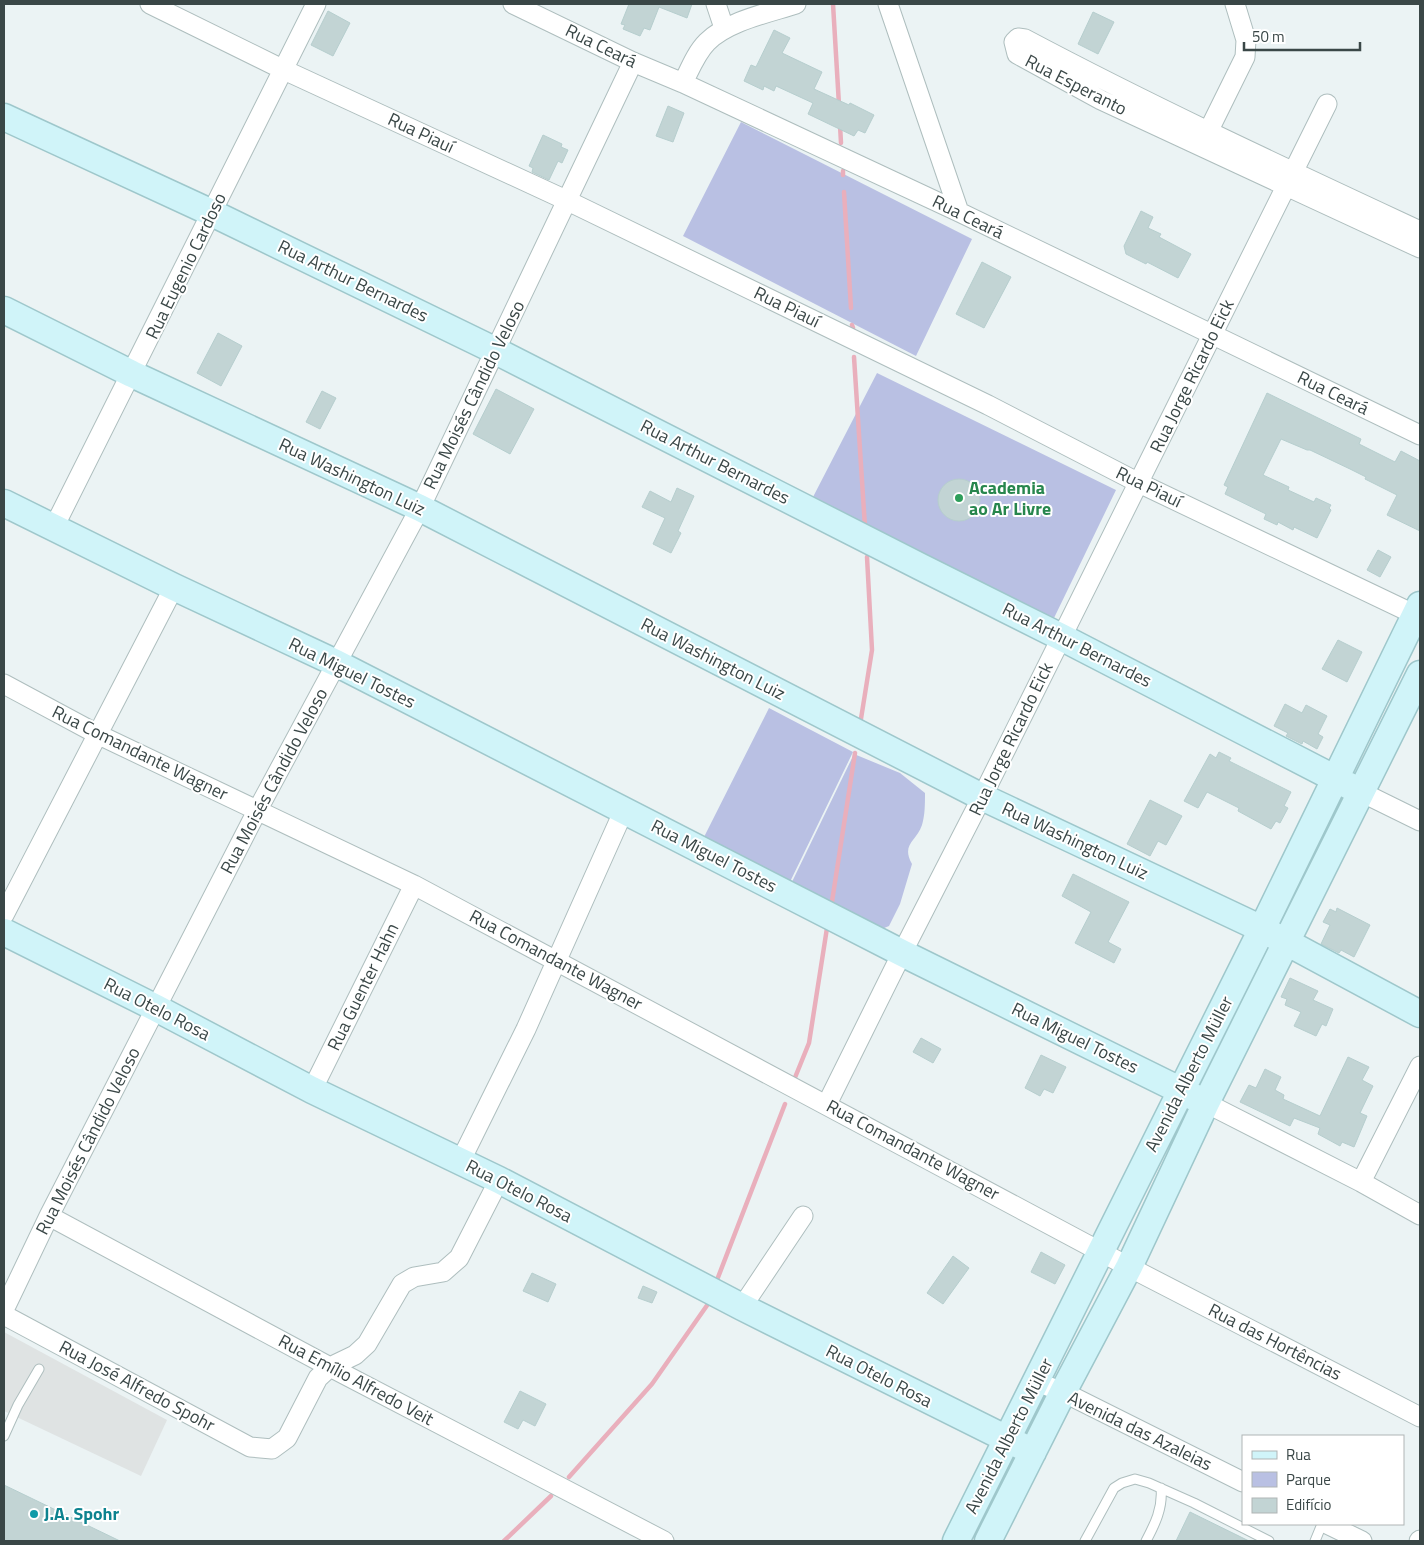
<svg xmlns="http://www.w3.org/2000/svg" width="1424" height="1545" font-family="'Titillium Web',sans-serif">
	<rect width="100%" height="100%" fill="#ebf3f4"/>
	<path fill="#b9c0e3" d="M741,122L972,239L916,356L683,236Z
		M877,373L1116,490L1054,618L813,497Z
		M769,708L853,752L788,886L703,839Z
		M854,754L900,773L925,793C925,804 925,815 922,825C916,842 901,844 912,864L900,904L889,926L877,931L790,886Z"/>
	<path fill="#dfe3e3" d="M4,1332L167,1420L141,1476L4,1411Z"/>
	<g fill="none" stroke-linecap="round" stroke-linejoin="round">
		<path stroke="#e9afbc" stroke-width="4.5" d="M833,4L839,105
			M840,125L841,143
			M843,171V175
			M844,192L851,308
			M852,325L853,328
			M854,357L865,527
			M860,725L872,650L867,557
			M831,908L855,753
			M794,1080L809,1043L827,928
			M717,1280L785,1104
			M569,1477L652,1384L708,1304
			M504,1541L551,1496"/>
	</g>
	<path fill="#c2d4d4" stroke="#b6cece" d="M629,4H692L687,18L659,7L650,30L644,28L640,36L623,29L625,25L621,24Z
		M328,11L350,23L333,56L311,45Z
		M1093,12L1114,22L1098,54L1078,44Z
		M774,30L790,38L782,53L822,72L814,89L849,105L850,103L874,115L865,133L858,130L854,136L808,114L813,103L776,86L774,91L764,86L763,90L744,81L751,65L756,67Z
		M668,106L684,113L673,142L656,136Z
		M543,135L562,144L561,147L568,150L562,163L558,161L549,180L532,172L533,168L529,166Z
		M1141,211L1153,217L1148,228L1161,234L1159,237L1191,254L1178,278L1147,262L1146,264L1126,254L1124,246Z
		M982,262L1011,277L984,328L956,314Z
		M218,333L242,346L221,386L197,373Z
		M496,389L534,409L510,454L473,434Z
		M322,391L336,398L320,429L306,422Z
		M1267,393L1361,439L1359,444L1395,462L1401,451L1420,461V531L1387,515L1397,495L1365,479L1366,477L1350,469L1310,450H1307L1281,439L1263,475L1289,487L1288,490L1314,502L1316,498L1331,505L1329,508L1331,510L1317,538L1294,527L1293,530L1278,522L1277,525L1264,519L1266,514L1225,494L1228,487L1224,485Z
		M938 500a21 21 0 1 1 42 0a21 21 0 1 1-42 0Z
		M677,488L694,496L678,531L681,533L671,553L653,544L665,518L642,507L650,491L671,502Z
		M1378,550L1391,557L1380,577L1367,570Z
		M1338,640L1362,652L1347,682L1322,669Z
		M1285,704L1302,713L1306,705L1327,716L1318,734L1323,737L1317,749L1303,741L1302,744L1286,736L1288,733L1274,726Z
		M1219,752L1231,758L1229,761L1291,792L1284,806L1288,808L1280,823L1276,821L1271,829L1238,811L1239,808L1207,792L1198,808L1184,801L1210,754L1216,758Z
		M1150,800L1182,816L1166,845L1158,841L1150,856L1127,844Z
		M1073,874L1129,902L1108,942L1121,949L1114,963L1075,943L1091,912L1062,896Z
		M1337,908L1370,925L1354,957L1341,950L1339,953L1321,944L1330,925L1323,922L1330,909L1336,912Z
		M1290,978L1318,991L1313,1000L1333,1009L1326,1026L1322,1024L1316,1036L1294,1026L1301,1012L1285,1005L1287,999L1281,997Z
		M921,1038L941,1049L933,1063L913,1052Z
		M1041,1055L1066,1067L1053,1093L1044,1089L1040,1096L1025,1088Z
		M1348,1057L1369,1067L1362,1080L1373,1086L1360,1113L1367,1116L1354,1147L1342,1142L1340,1146L1318,1134L1320,1128L1294,1118L1290,1126L1240,1102L1249,1085L1256,1088L1265,1069L1281,1077L1275,1090L1284,1095L1283,1099L1320,1116Z
		M1041,1252L1065,1265L1055,1284L1031,1272Z
		M953,1256L969,1268L943,1304L927,1293Z
		M532,1273L556,1284L548,1302L523,1291Z
		M643,1286L657,1292L652,1303L638,1298Z
		M520,1391L546,1404L535,1426L523,1420L518,1429L504,1422Z
		M4,1485L120,1541H4Z
		M1190,1512L1249,1541H1176Z"/>
	<g fill="none" stroke-linecap="round" stroke-linejoin="round">
		<defs>
			<path id="lane" d="M4,1436L18,1405L39,1369
				M1085,1541L1114,1488L1122,1483L1135,1479L1149,1483L1194,1503L1269,1541
				M1146,1541C1155,1524 1163,1508 1161,1488
				M1315,1541L1322,1524"/>
			<path id="street" d="M150,4L282,69L568,201L988,405L1139,483L1420,617
				M513,4L633,62L683,83L959,212L1420,435
				M716,4L724,28
				M888,4L959,212
				M683,83C690,69 696,53 707,42C728,21 768,13 796,4
				M1203,142L1245,57L1246,40L1235,4
				M1420,231C1287,169 1155,108 1025,39L1018,38L1014,42L1017,54L1101,100L1420,248
				M54,527L316,4
				M4,684L97,734L414,885L1129,1267L1420,1417
				M1361,792L1420,821
				M4,915L174,587
				M312,1090L414,885
				M1206,1103L1361,1182L1420,1215
				M827,1104L902,953L982,797L1327,104
				M460,1162L526,1029L624,810
				M1361,1182L1420,1066
				M49,1216L330,1367L664,1541
				M742,1307L803,1216
				M4,1310L49,1216L257,811L420,508L633,62
				M4,1315L250,1447L272,1449L287,1438L318,1378L330,1367L355,1355L367,1344L402,1284L414,1277L443,1272L459,1258L499,1180
				M1037,1382L1063,1392L1243,1482
				M1327,1524L1362,1541
				M1419,1541L1420,1540"/>
			<path id="secondary" d="M4,117L212,213L494,350L921,567L1061,637L1361,792
				M4,310L132,374L420,508L982,797L1262,929L1420,1014
				M4,503L174,587L336,663L902,953L1206,1103
				M4,932L156,1008L312,1090L499,1180L742,1307L1033,1452
				M956,1541L1262,929L1420,605
				M988,1541L1063,1392L1129,1267L1206,1103L1420,674"/>
		</defs>
		<use href="#lane" stroke="#aebebe" stroke-width="11"/>
		<use href="#street" stroke="#aebebe" stroke-width="21"/>
		<use href="#secondary" stroke="#9ec7cb" stroke-width="29"/>
		<use href="#lane" stroke="#fff" stroke-width="9"/>
		<use href="#street" stroke="#fff" stroke-width="19"/>
		<use href="#secondary" stroke="#d0f4f9" stroke-width="26"/>
	</g>
	<circle fill="#2e9e5b" stroke="#fff" stroke-width="2" cx="959" cy="498" r="5"/>
	<circle fill="#0f9aa8" stroke="#fff" stroke-width="2" cx="34" cy="1514" r="5"/>
	<g text-anchor="middle" stroke-width="4" stroke-linejoin="round" paint-order="stroke">
		<g font-size="18" fill="#3a4747" stroke="#fff">
			<text transform="translate(601 46) rotate(26)" y="6">Rua Ceará</text>
			<text transform="translate(1076 85) rotate(27)" y="6">Rua Esperanto</text>
			<text transform="translate(421 133) rotate(25)" y="6">Rua Piauí</text>
			<text transform="translate(968 217) rotate(26)" y="6">Rua Ceará</text>
			<text transform="translate(186 266) rotate(-64)" y="6">Rua Eugenio Cardoso</text>
			<text transform="translate(353 281) rotate(26)" y="6">Rua Arthur Bernardes</text>
			<text transform="translate(787 307) rotate(26)" y="6">Rua Piauí</text>
			<text transform="translate(1192 376) rotate(-64)" y="6">Rua Jorge Ricardo Eick</text>
			<text transform="translate(1333 393) rotate(26)" y="6">Rua Ceará</text>
			<text transform="translate(474 395) rotate(-64)" y="6">Rua Moisés Cândido Veloso</text>
			<text transform="translate(715 462) rotate(27)" y="6">Rua Arthur Bernardes</text>
			<text transform="translate(352 477) rotate(25)" y="6">Rua Washington Luiz</text>
			<text transform="translate(1149 487) rotate(26)" y="6">Rua Piauí</text>
			<text transform="translate(1077 645) rotate(27)" y="6">Rua Arthur Bernardes</text>
			<text transform="translate(713 659) rotate(27)" y="6">Rua Washington Luiz</text>
			<text transform="translate(352 673) rotate(26)" y="6">Rua Miguel Tostes</text>
			<text transform="translate(1011 739) rotate(-64)" y="6">Rua Jorge Ricardo Eick</text>
			<text transform="translate(140 753) rotate(26)" y="6">Rua Comandante Wagner</text>
			<text transform="translate(274 781) rotate(-62)" y="6">Rua Moisés Cândido Veloso</text>
			<text transform="translate(1075 841) rotate(25)" y="6">Rua Washington Luiz</text>
			<text transform="translate(714 856) rotate(27)" y="6">Rua Miguel Tostes</text>
			<text transform="translate(556 960) rotate(28)" y="6">Rua Comandante Wagner</text>
			<text transform="translate(363 987) rotate(-64)" y="6">Rua Guenter Hahn</text>
			<text transform="translate(157 1009) rotate(27)" y="6">Rua Otelo Rosa</text>
			<text transform="translate(1075 1038) rotate(26)" y="6">Rua Miguel Tostes</text>
			<text transform="translate(1189 1074) rotate(-63)" y="6">Avenida Alberto Müller</text>
			<text transform="translate(88 1141) rotate(-63)" y="6">Rua Moisés Cândido Veloso</text>
			<text transform="translate(913 1150) rotate(28)" y="6">Rua Comandante Wagner</text>
			<text transform="translate(519 1191) rotate(27)" y="6">Rua Otelo Rosa</text>
			<text transform="translate(1275 1342) rotate(27)" y="6">Rua das Hortências</text>
			<text transform="translate(879 1376) rotate(27)" y="6">Rua Otelo Rosa</text>
			<text transform="translate(356 1380) rotate(28)" y="6">Rua Emílio Alfredo Veit</text>
			<text transform="translate(137 1386) rotate(28)" y="6">Rua José Alfredo Spohr</text>
			<text transform="translate(1140 1431) rotate(26)" y="6">Avenida das Azaleias</text>
			<text transform="translate(1009 1436) rotate(-63)" y="6">Avenida Alberto Müller</text>
		</g>
		<g font-size="18" font-weight="bold" fill="#27864d" stroke="#fff" text-anchor="start">
			<text x="969" y="494">Academia<tspan x="969" dy="21">ao Ar Livre</tspan></text>
		</g>
		<g font-size="18" font-weight="bold" fill="#0d838f" stroke="#fff" text-anchor="start">
			<text x="44" y="1520">J.A. Spohr</text>
		</g>
	</g>
	<rect width="1424" height="1545" fill="none" stroke="#3a4747" stroke-width="10"/>
	<rect x="1242" y="1435" width="162" height="90" fill="#ffffff" stroke="#b0b5b5"/>
	<rect x="1252" y="1451" width="25" height="8" fill="#d0f4f9" stroke="#b0b5b5"/>
	<text x="1286" y="1460" font-size="15" fill="#3a4747">Rua</text>
	<rect x="1252" y="1472" width="25" height="15" fill="#b9c0e3" stroke="#b0b5b5"/>
	<text x="1286" y="1485" font-size="15" fill="#3a4747">Parque</text>
	<rect x="1252" y="1498" width="25" height="15" fill="#c2d4d4" stroke="#b0b5b5"/>
	<text x="1286" y="1510" font-size="15" fill="#3a4747">Edifício</text>
	<path d="M1244 42v8h116v-8" fill="none" stroke="#3a4747" stroke-width="2.5"/>
	<text x="1252" y="42" font-size="15" fill="#3a4747" stroke="#ffffff" stroke-width="4" paint-order="stroke">50 m</text>
</svg>
